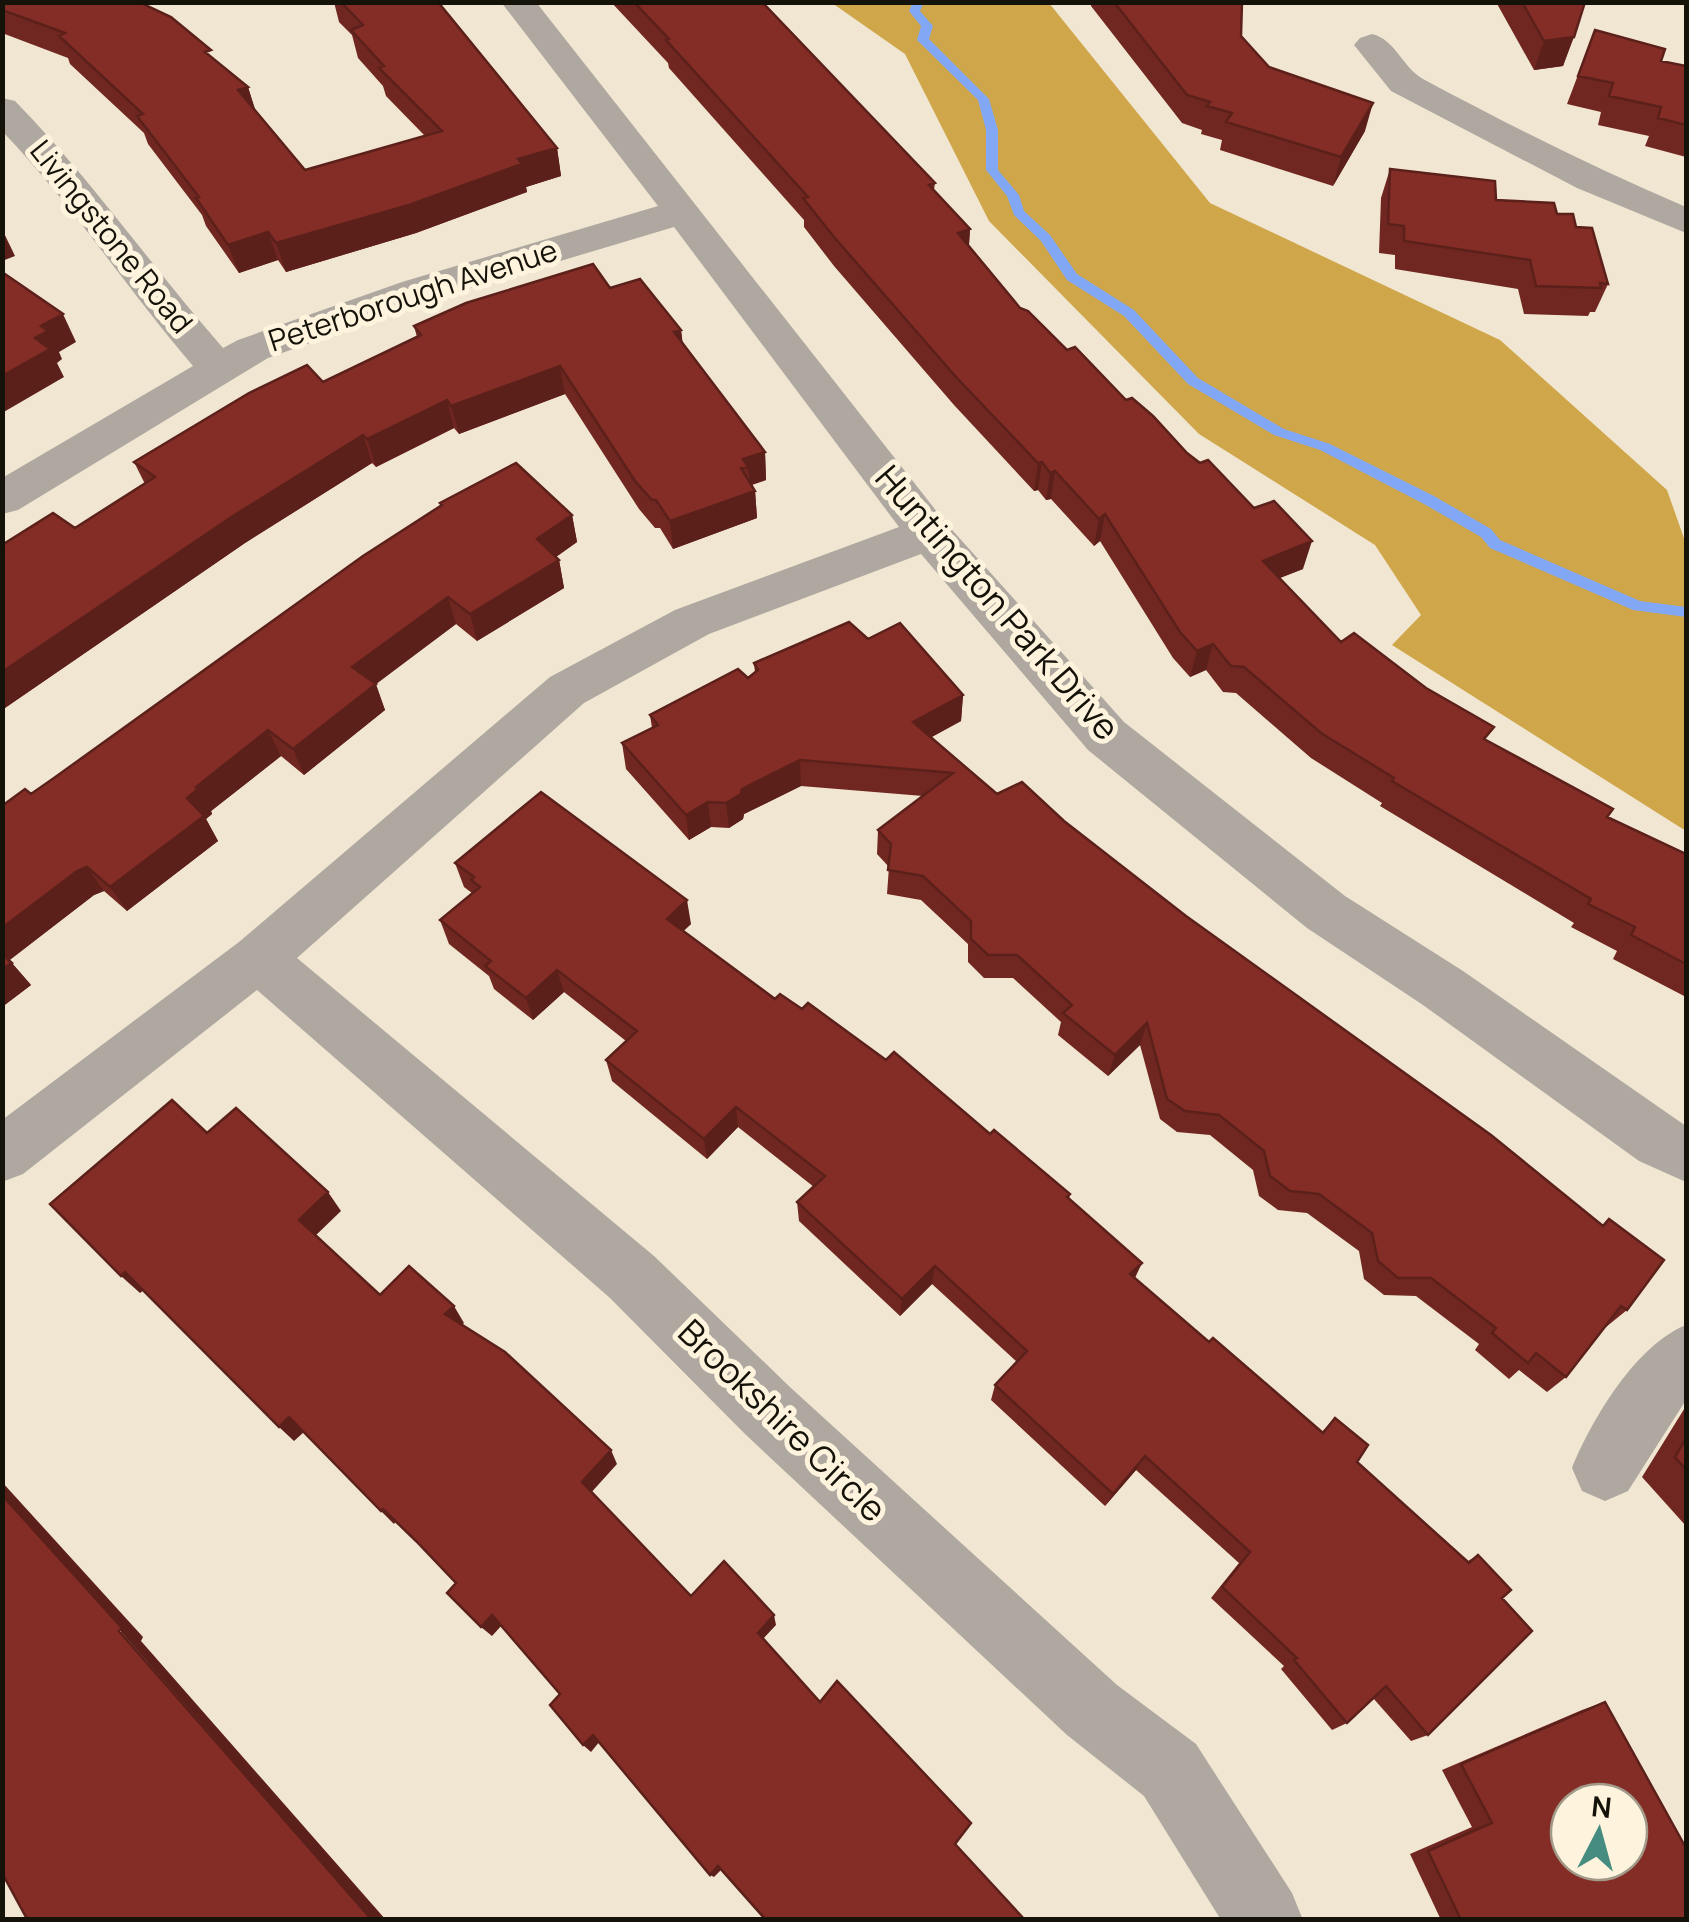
<svg xmlns="http://www.w3.org/2000/svg" width="1689" height="1922" font-family="Manrope,sans-serif">
	<rect width="100%" height="100%" fill="#f1e6d1"/>
	<path fill="#cfa64a" d="M832,3H1049L1210,203L1500,340L1667,490L1686,544V831L1392,645L1421,615L1375,545L1199,434L989,221L905,54Z"/>
	<g fill="none" stroke-linecap="round" stroke-linejoin="round">
		<path fill="#82a7f4" fill-rule="evenodd" d="M913,2H924L920,11L933,26L929,39L989,99L998,130V170L1019,195L1024,211L1050,235L1077,274L1134,310L1198,378L1284,429L1330,444L1434,496L1491,529L1500,540L1640,601L1686,607V617L1633,610L1490,548L1481,537L1424,504L1320,450L1274,435L1188,384L1124,316L1067,280L1041,241L1014,215L1007,196L986,170V130L978,100L917,40L921,26L909,11Z"/>
		<path fill="#aea8a0" fill-rule="evenodd" d="M501,2H536L945,522L1124,722L1345,896L1463,971L1686,1126V1182L1639,1161L1423,1005L1307,928L1088,750L921,554L709,634L584,703L297,958L654,1256L791,1388L1117,1685L1196,1744L1292,1893L1303,1920H1221L1144,1796L1067,1735L745,1434L610,1298L257,990L23,1174L2,1182V1120L239,942L550,677L675,610L899,527L674,227L430,300L268,358L18,510L2,514V478L193,366C127,289 72,204 2,131V98L15,101C91,179 152,267 223,348L238,340L402,282L658,206Z
			M1372,34C1396,40 1402,67 1423,79C1509,125 1596,169 1686,207V233L1577,188L1391,91L1354,45L1360,38Z
			M1686,1325V1400L1628,1491L1605,1501L1582,1491L1572,1468C1592,1419 1636,1345 1686,1325Z"/>
	</g>
	<path fill="#712721" d="M2,2L215,60L248,87L255,111L305,170L425,136L386,96L383,86L358,58L352,35L339,22L334,2H438L557,148L561,176L526,187L527,192L416,233L286,272L278,260L239,273L206,226L202,215L148,144L144,133L70,64L68,58L2,33Z
		M611,2H762L935,183L934,190L970,229L969,246L1020,308L1187,453L1303,569L1279,578L1341,642L1487,741L1608,817L1686,854V997L1613,959L1617,951L1571,927L1574,923L1380,806L1382,803L1311,758L1236,693L1223,692L1206,670L1190,677L1173,658L1100,541L1094,546L1051,499L1046,500L1038,490L1034,491L954,405L834,266L804,227V220L669,68L668,63Z
		M1091,2H1242L1241,36L1269,67L1365,131L1333,186L1220,150L1222,140L1201,134L1202,130L1182,123L1091,6Z
		M1496,2H1585L1563,66L1534,70Z
		M1595,30L1661,61L1686,66V157L1645,146L1649,136L1598,125L1601,112L1567,104Z
		M1390,169L1496,200L1557,214L1576,227L1608,284L1595,312H1590L1588,316L1524,314L1518,289L1395,269V255L1379,253L1381,198Z
		M610,288L681,330L683,345L765,452L766,480L752,485L755,491L757,518L673,549L660,528H655L639,509L565,394L459,434L454,428L376,467L372,463L245,543L2,710V545L75,528L145,484L134,462L323,382L417,337L414,326Z
		M440,503L572,515L577,542L556,557L559,560L564,588L477,641L456,624L375,684L385,710L304,775L281,756L211,811L212,814L206,819L218,841L127,911L104,891L94,895L9,960L31,985L2,1007V806L31,794L441,506Z
		M868,639L963,695L961,721L931,737L997,794L1064,821L1186,916L1602,1226L1609,1219L1627,1310L1606,1327L1605,1326L1566,1377L1547,1392L1519,1370L1509,1379L1475,1350L1479,1344L1416,1296L1384,1295L1364,1279L1359,1251L1307,1213L1278,1210L1259,1196L1253,1170L1210,1135L1177,1132L1160,1119L1140,1045L1108,1076L1058,1035L1061,1022L1013,978H984L968,962V944L921,900L887,894L889,867L877,854L878,830L923,796L801,786L744,814L743,819L729,828L711,827L689,840L626,769L622,743L652,728L650,715L748,678L755,673L754,663Z
		M455,863L691,924L683,931L775,999L802,1009L990,1134L1070,1194L1069,1199L1135,1278L1209,1342L1322,1432L1335,1418L1357,1462L1468,1561L1478,1555L1502,1598L1428,1735L1411,1741L1373,1698L1347,1723L1332,1730L1281,1669L1284,1666L1211,1598L1239,1563L1136,1470L1105,1506L991,1400L995,1385L1017,1362L932,1284L900,1316L799,1221L797,1202L814,1187L738,1127L707,1159L612,1081L606,1060L626,1041L564,992L533,1020L494,989L489,976L449,944L440,920L472,893L464,887Z
		M1686,1406V1526L1642,1477Z
		M1605,1702L1686,1920H1441L1410,1854L1472,1827L1442,1770L1582,1710Z"/>
	<path fill="#5c201b" d="M1574,37L1563,66L1534,70L1544,41Z
		M248,87L257,115L238,90Z
		M1373,103L1365,131L1333,186L1341,157Z
		M557,148L561,176L526,187L527,192L416,233L286,272L276,243L518,159Z
		M2,229L15,256L2,261Z
		M970,229L968,258L958,233Z
		M268,232L278,260L239,273L228,245Z
		M63,314L76,342L59,352L62,359L57,363L64,377L2,413V376L35,338L41,326Z
		M681,330L684,358L674,332Z
		M560,366L565,394L459,434L451,406Z
		M447,400L454,428L376,467L367,439Z
		M363,435L372,463L245,543L2,710V672L233,516Z
		M765,452L766,480L750,485L748,467L743,459Z
		M1042,462L1038,490L1034,491L1038,463Z
		M1055,471L1051,499L1046,500L1050,473Z
		M755,491L757,518L673,549L670,521Z
		M1105,514L1100,541L1094,546L1099,519Z
		M572,515L577,542L543,566L537,539Z
		M1312,541L1303,569L1255,588L1263,561Z
		M559,560L564,588L477,641L470,614Z
		M448,597L456,624L363,694L352,667Z
		M1213,644L1206,670L1190,677L1197,651Z
		M376,684L385,710L304,775L293,749Z
		M963,695L961,721L912,748L913,722Z
		M268,730L281,756L211,811L212,814L206,819L218,841L127,911L110,887L196,787Z
		M800,760L801,786L744,814L743,819L729,828L726,803L742,789Z
		M708,802L711,827L689,840L686,815Z
		M87,867L104,891L94,895L6,963L2,958V928L77,871Z
		M687,900L691,924L671,943L667,919Z
		M12,963L31,985L2,1007V969Z
		M557,970L564,992L533,1020L526,998Z
		M1147,1023L1140,1045L1108,1076L1115,1055Z
		M736,1107L738,1127L707,1159L704,1139Z
		M328,1192L341,1211L313,1238L299,1220Z
		M1142,1263L1134,1280L1130,1274Z
		M935,1266L932,1284L900,1316L902,1299Z
		M125,1272L144,1290L140,1293L121,1276Z
		M454,1306L464,1323L455,1331L445,1314Z
		M289,1417L304,1432L294,1441L279,1427Z
		M611,1450L617,1464L589,1495L582,1482Z
		M1145,1456L1136,1470L1105,1506L1113,1494Z
		M2,1482L143,1637L141,1641L386,1920H372L2,1495Z
		M383,1509L396,1521L394,1524L381,1511Z
		M492,1615L502,1625L492,1636L481,1627Z
		M774,1615L776,1625L760,1642L758,1633Z
		M593,1735L600,1741L591,1752L583,1745Z
		M718,1866L722,1869L714,1877L710,1875Z"/>
	<path fill="#832d26" stroke="#5c201b" stroke-width="2.5" fill-rule="evenodd" d="M2,2H139L171,17L211,50L205,52L248,87L238,90L305,170L442,131L379,68L384,66L351,30L363,25L341,2H438L557,148L518,159L522,164L409,205L276,243L268,232L228,245L196,198L199,197L137,116L143,114L59,36L65,33L2,10Z
		M634,2H762L935,183L929,185L970,229L958,233L1020,308L1028,311L1067,350L1075,347L1126,400L1132,398L1153,416L1187,453L1200,463L1208,460L1254,508L1274,501L1312,541L1263,561L1341,642L1354,633L1426,688L1494,727L1484,739L1613,809L1607,817L1686,854V964L1631,935L1635,927L1588,904L1591,899L1392,781L1394,778L1321,733L1244,667L1231,666L1213,644L1197,651L1180,632L1105,514L1099,519L1055,471L1050,473L1042,462L1038,463L956,377L834,237L803,198L808,197L666,40L669,39Z
		M1114,2H1242L1241,36L1269,67L1373,103L1341,157L1226,122L1232,113L1207,106L1210,102L1187,95Z
		M1522,2H1585L1574,37L1544,41Z
		M1595,30L1665,49L1661,61L1686,66V125L1658,118L1661,107L1609,96L1613,83L1578,76Z
		M1390,169L1495,181L1496,200L1554,203L1557,214H1573L1576,227L1592,228L1608,284L1600,283L1601,288L1536,286L1530,260L1404,241V226L1388,224Z
		M593,264L610,288L640,279L681,330L674,332L765,452L743,459L748,467L741,468L755,491L670,521L656,500H652L635,481L560,366L451,406L447,400L367,439L363,435L233,516L2,672V545L53,513L75,528L155,477L134,462L249,393L307,365L323,382L421,335L414,326L466,303Z
		M2,272L63,314L41,326L48,331L35,338L50,349L2,376Z
		M516,463L572,515L537,539L559,560L470,614L448,597L352,667L376,684L293,749L268,730L196,787L198,789L187,798L204,816L110,887L87,867L77,871L2,928V806L25,789L31,794L54,778L363,556L442,505L440,503Z
		M849,622L868,639L900,623L963,695L913,722L997,794L1022,782L1064,821L1186,916L1491,1135L1603,1226L1609,1219L1664,1260L1627,1310L1621,1306L1566,1377L1536,1353L1528,1363L1492,1333L1496,1328L1431,1278H1398L1378,1261L1372,1233L1319,1194L1290,1191L1270,1176L1264,1151L1219,1115L1185,1111L1167,1099L1147,1023L1115,1055L1063,1013L1072,1005L1017,955H988L971,939V921L923,876L888,870L891,844L878,830L953,773L800,760L742,789L741,794L726,803L708,802L686,815L622,743L658,725L650,715L738,669L748,678L758,670L754,663Z
		M541,792L687,900L667,919L775,999L780,994L802,1009L808,1003L886,1060L894,1052L990,1134L994,1130L1070,1194L1067,1197L1142,1263L1130,1274L1209,1342L1213,1338L1323,1433L1335,1418L1368,1445L1357,1462L1469,1563L1478,1555L1511,1590L1502,1598L1532,1631L1428,1735L1386,1686L1347,1723L1294,1660L1297,1658L1222,1587L1250,1552L1145,1456L1113,1494L995,1385L1027,1351L935,1266L902,1299L797,1202L825,1176L736,1107L704,1139L606,1060L637,1031L557,970L526,998L485,966L491,961L440,920L480,887L471,880L474,877L455,863Z
		M2,954L12,963L2,969Z
		M172,1100L207,1133L236,1108L328,1192L299,1220L380,1295L409,1266L454,1306L445,1314L505,1352L611,1450L582,1482L691,1596L724,1561L774,1615L758,1633L820,1702L837,1681L971,1823L955,1844L1025,1920H766L718,1866L710,1875L593,1735L583,1745L550,1705L560,1694L492,1615L481,1627L447,1593L456,1583L416,1541L383,1509L381,1511L289,1417L279,1427L125,1272L121,1276L50,1204Z
		M1686,1438V1470L1675,1457Z
		M2,1495L122,1628L119,1631L372,1920H28L26,1917L2,1873Z
		M1605,1702L1686,1848V1920H1461L1428,1851L1492,1823L1461,1764ZM1569,1802H1629V1862H1569Z"/>
	<g text-anchor="middle" stroke-width="10" stroke-linejoin="round" paint-order="stroke">
		<g font-size="30" fill="#15120a" stroke="#fef4de">
			<text transform="translate(111 237) rotate(51)" y="10">Livingstone Road</text>
			<text transform="translate(413 296) rotate(-18)" y="10">Peterborough Avenue</text>
		</g>
		<g font-size="35" fill="#15120a" stroke="#fef4de">
			<text transform="translate(997 603) rotate(49)" y="12">Huntington Park Drive</text>
			<text transform="translate(782 1421) rotate(44)" y="12">Brookshire Circle</text>
		</g>
	</g>
	<rect width="1689" height="1922" fill="none" stroke="#15120a" stroke-width="10"/>
	<g transform="translate(1599 1832) rotate(6)"><circle r="48" fill="#fef4de" stroke="#a19a89" stroke-width="2.5"/>
	<path d="M0-8L18 38L0 25L-18 38Z" fill="#478c80"/>
	<text y="-15" font-size="28" font-weight="bold" text-anchor="middle" fill="#15120a">N</text>
	</g>
</svg>
